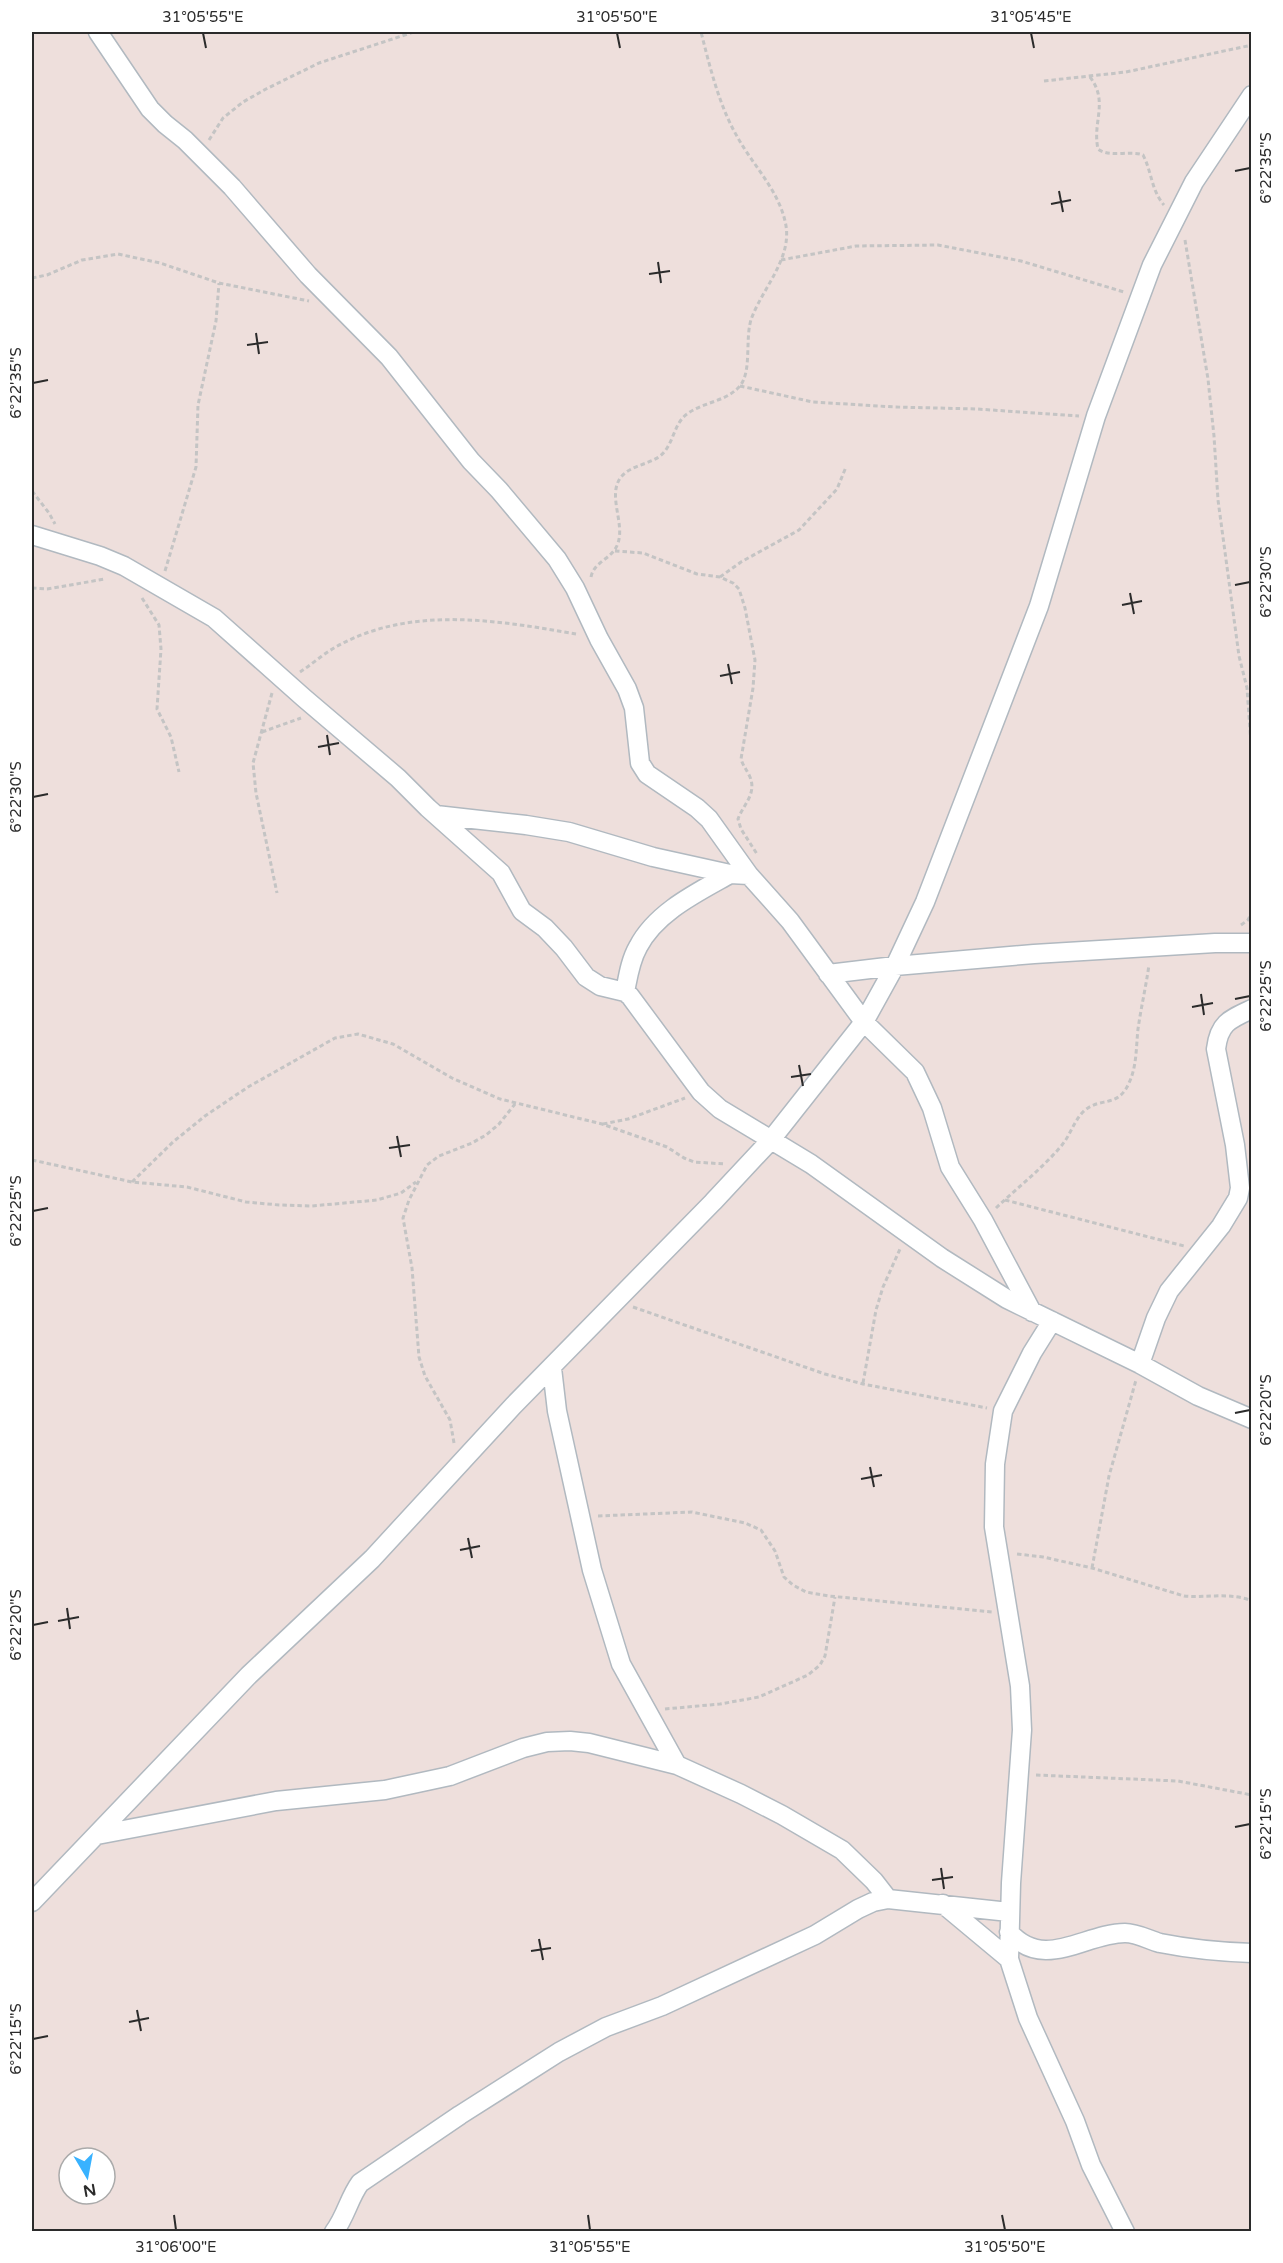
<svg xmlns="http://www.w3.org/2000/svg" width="1283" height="2263" font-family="'Varela Round',sans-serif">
	<rect width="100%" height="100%" fill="#eedfdc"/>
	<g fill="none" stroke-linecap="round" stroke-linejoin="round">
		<defs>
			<path id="minor" d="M98,32L150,109L165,124L185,140L232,187L308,275L389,357L471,461L499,490L557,559L575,588L599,639L627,689L634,708L640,763L647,774L697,808L709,819L749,875L790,921L864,1022L915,1072L932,1108L950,1167L983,1220L1032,1312
				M32,535L100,556L124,566L214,618L304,698L398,778L428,808L501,873L522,911L545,928L564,948L586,977L600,986L625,992L630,996L701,1092L720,1109L811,1164L942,1258L1007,1299L1140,1364L1198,1396L1252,1419
				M436,815L526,825L569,832L653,857L730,874L749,875
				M828,974L895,966L1034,954L1215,943H1252
				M625,992C628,977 630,961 638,947C656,912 698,892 730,874
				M1052,1321L1032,1353L1003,1411L995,1464L994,1527L1020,1686L1022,1730L1011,1883L1009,1959L1028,2018L1075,2121L1091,2165L1125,2232
				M1140,1364L1156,1318L1169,1291L1221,1226L1238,1198L1240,1188L1235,1145L1216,1049C1219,1023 1230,1019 1252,1009
				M552,1368L557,1411L592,1570L621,1664L677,1765
				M97,1835L276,1801L385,1790L450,1776L523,1748L547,1742L570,1741L589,1743L677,1765L741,1794L782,1815L842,1850L874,1881L888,1899
				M32,1902L249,1675L372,1559L513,1406L713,1202L770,1141L864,1022L895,966L925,902L1039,606L1096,416L1152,265L1194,182L1252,95
				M943,1904L1009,1959
				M1009,1932C1044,1972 1085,1933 1125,1933C1137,1933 1149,1940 1160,1943C1190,1949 1221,1952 1252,1953
				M334,2232C346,2216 349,2198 360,2183L460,2115L559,2052L606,2027L662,2006L815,1935L858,1909L873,1902L888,1899L1009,1912"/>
		</defs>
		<use href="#minor" stroke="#b1b9c0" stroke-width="21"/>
		<path stroke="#c4c4c4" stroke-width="3" stroke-dasharray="4.5 3" stroke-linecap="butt" d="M1090,77C1109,102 1092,122 1098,149C1109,158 1130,150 1143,155C1152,172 1151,190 1164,205
			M1044,81L1126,72L1252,45
			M209,140L223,118L243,102L266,89L319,63L414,32
			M1185,240L1208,379L1214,436L1218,500L1239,656L1247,688L1252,758
			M781,260L856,246L938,245L1021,261L1124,292
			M32,278L47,275L82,260L118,254L160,263L219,283L309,301
			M740,386L813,402L895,407L977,409L1079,416
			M32,491L49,513L55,524
			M615,551L643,553L697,574L720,577L733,583L739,589L745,608L755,660L753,688L741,759C743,766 747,770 750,777C757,794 743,805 738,819L741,829L757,854
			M165,571L196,467L198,405L216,321L219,283
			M591,577C594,561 613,559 618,543C625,523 607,495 621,477C631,465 648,465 660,456C674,445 673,424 687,414C703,402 725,402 739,387C753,372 744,337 752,317C764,286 794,256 785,221C778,190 753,165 738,138C719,106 710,67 701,32
			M720,577L741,562L799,530L837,489L846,467
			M32,588L47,589L105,579
			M142,598L159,625L161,649L157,709L171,737L179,772
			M300,672C311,665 322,655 334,648C408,605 496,620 576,634
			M272,693L253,763L256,793L277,893
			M262,732L301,718
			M1241,925L1248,920L1252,912
			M603,1124L628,1119L685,1098
			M32,1160L132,1182L187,1187L246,1202L279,1205L312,1206L377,1200L401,1193L416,1182
			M132,1182L173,1142L205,1116L248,1087L335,1038L358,1034L393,1044L452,1078L500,1099L602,1124L667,1147L684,1158L694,1162L725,1164
			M1005,1200L1184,1246
			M996,1208C1018,1187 1043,1168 1062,1145C1071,1134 1074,1120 1085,1110C1101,1097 1118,1108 1129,1083C1137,1066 1136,1047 1138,1029C1141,1008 1146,986 1149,965
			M633,1307L825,1374L863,1384L987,1408
			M863,1383L876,1310L883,1287L900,1249
			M454,1443L450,1420L425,1376L419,1357L412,1268L403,1218L409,1200L427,1165L439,1156L472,1143L486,1135L499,1124L515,1104
			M598,1516L692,1512L745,1523L761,1530L775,1551L784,1577L793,1585L806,1592L829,1596L992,1612
			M1017,1554L1043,1557L1092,1568L1184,1596C1205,1598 1232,1592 1252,1601
			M1092,1568L1109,1476L1136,1380
			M665,1709L720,1704L759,1697L808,1675L820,1665L825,1656L835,1597
			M1036,1775L1178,1781L1252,1795"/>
		<use href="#minor" stroke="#fff" stroke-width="18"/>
	</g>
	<path fill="none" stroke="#2b2b2b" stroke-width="2" d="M203,33L206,48M617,33L620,48M1031,33L1034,48M1235,171L1250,168M1059,191L1063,212M1051,204L1071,200M658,262L661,283M649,274L670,271M256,333L259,354M247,345L268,342M33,383L48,380M1235,585L1250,582M1130,593L1134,614M1122,605L1142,601M728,664L732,684M720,676L740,672M327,735L330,755M318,747L339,743M33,797L48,794M1201,994L1204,1015M1235,999L1250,996M1192,1007L1213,1003M799,1065L803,1086M791,1077L811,1074M397,1136L401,1157M389,1148L410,1145M33,1211L48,1208M1235,1413L1250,1410M870,1467L874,1487M861,1479L882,1475M468,1538L472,1558M460,1550L480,1546M67,1608L70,1629M58,1621L79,1617M33,1625L48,1622M1235,1827L1250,1824M941,1868L944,1889M932,1880L953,1877M539,1939L543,1960M531,1951L551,1948M137,2010L141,2031M129,2022L149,2018M33,2039L48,2036M174,2215L176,2230M588,2215L590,2230M1002,2215L1005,2230"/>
	<rect width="1283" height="2263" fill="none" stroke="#ffffff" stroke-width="66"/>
	<g transform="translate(87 2176) rotate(170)"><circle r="28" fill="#ffffff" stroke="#aaaaaa" stroke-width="1.5"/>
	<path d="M0-4.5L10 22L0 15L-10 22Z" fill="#38b2ff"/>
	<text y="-9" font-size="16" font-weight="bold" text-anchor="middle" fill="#2b2b2b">N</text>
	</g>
	<rect x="33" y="33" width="1217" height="2197" fill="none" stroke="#2b2b2b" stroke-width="2"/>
	<g font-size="15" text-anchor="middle" fill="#2b2b2b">
		<text x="203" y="22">31°05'55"E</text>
		<text x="617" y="22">31°05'50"E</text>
		<text x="1031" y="22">31°05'45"E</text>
		<text transform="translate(1266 168) rotate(-90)" y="5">6°22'35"S</text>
		<text transform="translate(16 383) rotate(-90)" y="5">6°22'35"S</text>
		<text transform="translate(1266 582) rotate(-90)" y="5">6°22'30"S</text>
		<text transform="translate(16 797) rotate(-90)" y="5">6°22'30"S</text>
		<text transform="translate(1266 996) rotate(-90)" y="5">6°22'25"S</text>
		<text transform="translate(16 1211) rotate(-90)" y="5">6°22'25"S</text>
		<text transform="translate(1266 1410) rotate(-90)" y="5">6°22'20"S</text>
		<text transform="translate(16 1625) rotate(-90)" y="5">6°22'20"S</text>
		<text transform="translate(1266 1824) rotate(-90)" y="5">6°22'15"S</text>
		<text transform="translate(16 2039) rotate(-90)" y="5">6°22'15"S</text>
		<text x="176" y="2252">31°06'00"E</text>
		<text x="590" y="2252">31°05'55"E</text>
		<text x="1005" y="2252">31°05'50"E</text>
	</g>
</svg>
